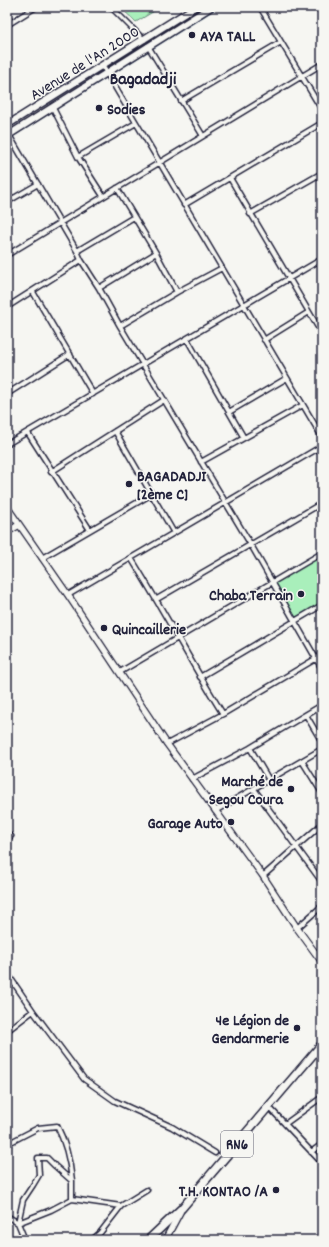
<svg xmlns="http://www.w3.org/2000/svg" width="329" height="1247" font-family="Dekko,sans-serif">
	<defs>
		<pattern id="forest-firs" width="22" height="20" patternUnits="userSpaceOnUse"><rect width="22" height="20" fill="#a9efbb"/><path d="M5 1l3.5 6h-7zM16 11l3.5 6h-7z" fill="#91cda2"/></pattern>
	</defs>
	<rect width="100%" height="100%" fill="#f6f6f2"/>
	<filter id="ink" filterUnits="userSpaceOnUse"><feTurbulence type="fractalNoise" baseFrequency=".025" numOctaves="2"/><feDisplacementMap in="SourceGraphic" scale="8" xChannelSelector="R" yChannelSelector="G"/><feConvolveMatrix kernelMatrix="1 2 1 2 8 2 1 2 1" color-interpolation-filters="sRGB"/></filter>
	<g filter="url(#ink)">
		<path fill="url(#forest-firs)" stroke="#66887b" d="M120,7H161L136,22Z"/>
		<path fill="#a9efbb" stroke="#66887b" d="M322,553V605L295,621L272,583Z"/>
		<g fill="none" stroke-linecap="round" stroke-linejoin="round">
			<path stroke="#5d89a2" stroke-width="1.5" d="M7,140L218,7"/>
			<defs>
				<path id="street" d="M111,7L144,40
					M260,7L322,110
					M7,25L36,7
					M148,46L203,136
					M102,65L322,437
					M181,101L281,42
					M53,108L78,157L103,196
					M9,135L77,251L81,260L99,288L120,326L251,545L322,669
					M78,157L136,123
					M230,178L322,334
					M117,188L156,253L177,292
					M7,202L38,184
					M184,205L322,123
					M250,214L322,173
					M77,251L134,217
					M7,255L322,64
					M99,288L156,253
					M33,292L93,394
					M7,307L81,260
					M120,326L177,292L222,268
					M187,339L244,438
					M264,340L309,312
					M7,394L70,354
					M229,412L287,378
					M115,431L174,533
					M28,433L90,530
					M7,444L322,259
					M201,462L303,405
					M51,472L164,400
					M42,558L152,494
					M131,558C163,609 191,663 223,714
					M68,595L322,446
					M157,599L322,503
					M120,672L322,553
					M200,677L322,605
					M306,715L322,742
					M167,744L223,714L322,655
					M250,748L269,780
					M302,761L322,793
					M192,779L250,748L322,705
					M254,789L322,882
					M215,811L322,749
					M7,839L11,836
					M263,876L322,824
					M297,928L322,906
					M7,973L33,1011L84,1079L115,1101L172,1127L215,1153
					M7,1031L33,1011
					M269,1107L322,1163
					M285,1124L322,1097
					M7,1144L38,1128L57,1126C66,1143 70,1161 72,1180
					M311,1152L322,1144
					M38,1158H47L55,1166L72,1181V1199L51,1210L18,1223L23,1200L33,1185L39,1175Z
					M72,1199L121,1206
					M7,1216L18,1223L25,1240
					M92,1240L100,1233L121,1206L147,1190"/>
				<path id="secondary" d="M7,507L68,595L167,744L263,876L297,928L322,962
					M7,532L19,525
					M165,1240L180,1212"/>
				<path id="primary" d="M7,125L195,7
					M7,136L211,7"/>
				<path id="highway" d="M148,1240L182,1208L322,1044"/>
			</defs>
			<use href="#street" stroke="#22223b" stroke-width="7"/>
			<use href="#secondary" stroke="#22223b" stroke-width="8"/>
			<use href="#primary" stroke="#22223b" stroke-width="9"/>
			<use href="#highway" stroke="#22223b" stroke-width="10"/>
			<use href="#street" stroke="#f6f6f2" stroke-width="4"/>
			<use href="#secondary" stroke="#f6f6f2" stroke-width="5.5"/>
			<use href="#primary" stroke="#f6f6f2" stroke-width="6"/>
			<use href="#highway" stroke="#f6f6f2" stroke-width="7"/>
		</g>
	</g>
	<g fill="#22223b" stroke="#f6f6f2" stroke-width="1.5">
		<circle cx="192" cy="35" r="4"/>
		<circle cx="99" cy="108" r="4"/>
		<circle cx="129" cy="484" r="4"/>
		<circle cx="301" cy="594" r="4"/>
		<circle cx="104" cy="628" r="4"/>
		<circle cx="291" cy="789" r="4"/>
		<circle cx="231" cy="822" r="4"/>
		<circle cx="297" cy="1028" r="4"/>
		<circle cx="276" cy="1190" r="4"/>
	</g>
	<g text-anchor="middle" stroke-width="3" stroke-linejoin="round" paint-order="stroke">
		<rect fill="#f6f6f2" stroke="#626272" stroke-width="1" x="221" y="1131" width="32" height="26" rx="3"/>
		<g font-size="15" font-weight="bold" fill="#22223b">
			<text x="237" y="1149">RN6</text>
		</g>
		<g font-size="16" font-weight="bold" fill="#22223b" stroke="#f6f6f2" text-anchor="end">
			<text x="200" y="41" text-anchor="start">AYA TALL</text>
			<text x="107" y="114" text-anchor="start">Sodies</text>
			<text x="137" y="481" text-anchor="start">BAGADADJI<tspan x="137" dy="18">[2ème C]</tspan></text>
			<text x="293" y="600">Chaba Terrain</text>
			<text x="112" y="634" text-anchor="start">Quincaillerie</text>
			<text x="283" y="786">Marché de<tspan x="283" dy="18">Segou Coura</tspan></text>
			<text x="223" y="828">Garage Auto</text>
			<text x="289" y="1025">4e Légion de<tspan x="289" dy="18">Gendarmerie</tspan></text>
			<text x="268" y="1196">T.H. KONTAO /A</text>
		</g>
		<g font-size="16" fill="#22223b" stroke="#f6f6f2">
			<text transform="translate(84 62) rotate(-32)" y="6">Avenue de l'An 2000</text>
		</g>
		<g font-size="18" font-weight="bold" fill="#22223b" stroke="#f6f6f2">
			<text x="143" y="84">Bagadadji</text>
		</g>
	</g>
	<rect width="329" height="1247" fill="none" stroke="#f6f6f2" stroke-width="24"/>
	<rect x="12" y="12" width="305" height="1223" fill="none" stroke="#22223b" stroke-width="1.5" filter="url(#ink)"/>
</svg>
